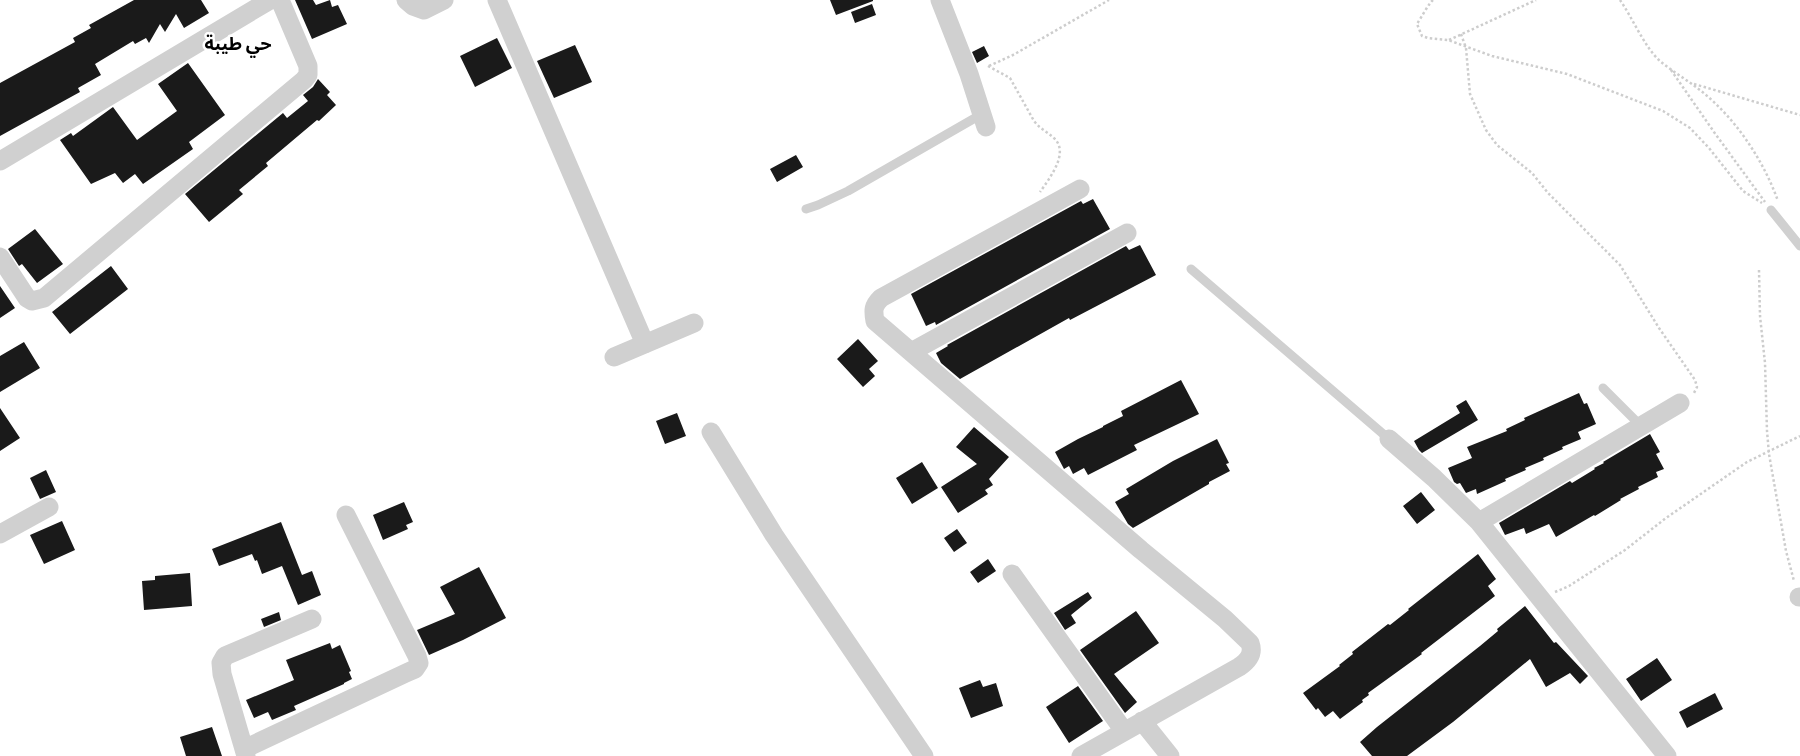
<svg xmlns="http://www.w3.org/2000/svg" width="1800" height="756" font-family="'Exo 2','Noto Sans Arabic',sans-serif">
	<rect width="100%" height="100%" fill="#fff"/>
	<path fill="#1a1a1a" d="M134,0H201L209,13L184,28L176,14L165,32L160,24L149,43L146,38L135,44L133,41L95,64L101,75L78,88L80,92L0,136V83L75,42L73,38L91,28L89,25Z
		M295,0H313L316,5L330,0L332,7L338,5L347,24L312,39Z
		M830,0H873V1L836,15Z
		M872,4L876,15L855,23L851,12Z
		M497,38L512,68L475,87L460,56Z
		M575,45L592,82L554,98L537,61Z
		M984,46L989,56L977,63L972,52Z
		M188,63L225,115L189,142L193,149L143,184L135,174L123,183L115,173L91,184L60,140L71,133L73,136L113,107L137,140L177,111L158,84Z
		M318,79L330,92L327,95L336,105L319,121L317,120L266,163L268,166L239,190L243,194L209,222L185,194L283,113L287,118L308,101L303,95L313,87Z
		M796,155L803,167L777,182L770,169Z
		M1093,199L1110,229L936,325L935,322L926,326L911,294L1081,201L1083,204Z
		M35,229L63,264L37,283L22,264L19,266L8,249Z
		M1140,245L1156,275L1070,320L1069,318L960,379L941,363L936,353L948,346L947,345L1126,246L1129,250Z
		M111,266L128,289L70,334L52,312Z
		M0,286L15,308L0,318Z
		M858,339L878,361L869,369L875,376L863,387L837,359Z
		M24,342L40,368L0,392V356Z
		M1181,380L1199,414L1134,445L1137,450L1088,475L1084,468L1073,474L1069,466L1064,469L1055,452L1078,439L1103,427V426L1123,416L1121,411Z
		M1579,393L1584,404L1587,403L1596,424L1578,432L1581,439L1562,447L1563,449L1543,458L1544,460L1525,468L1526,470L1505,479L1506,481L1477,494L1476,489L1466,493L1460,483L1457,484L1454,482L1448,468L1472,458L1467,447L1507,431L1506,429L1525,420L1524,418Z
		M1466,400L1478,420L1422,453L1419,450L1414,441L1460,413L1456,406Z
		M0,408L20,438L0,451Z
		M677,413L686,436L665,444L656,421Z
		M974,427L1009,457L989,479L993,485L985,490L988,494L958,513L941,487L977,464L956,447Z
		M1650,434L1660,452L1656,454L1664,469L1656,472L1658,477L1638,487L1639,489L1620,499L1621,500L1595,516L1594,515L1556,537L1549,524L1526,534L1524,528L1505,535L1499,523L1570,481L1572,483L1595,469L1594,468L1604,463L1603,462Z
		M1217,439L1229,463L1226,464L1230,471L1209,482V484L1133,528L1128,524L1115,502L1129,494L1126,489L1173,461Z
		M922,462L938,488L912,504L896,478Z
		M46,470L56,492L40,499L30,478Z
		M1421,492L1435,510L1417,524L1403,506Z
		M404,502L413,522L406,525L408,529L383,540L373,515Z
		M62,521L75,550L44,564L30,535Z
		M281,522L302,575L312,571L321,595L298,605L282,566L262,574L257,560L255,561L252,554L219,566L212,549Z
		M957,529L967,543L954,552L944,538Z
		M1478,554L1496,579L1488,586L1495,596L1421,653L1422,654L1368,693L1369,695L1362,700L1363,702L1340,719L1333,711L1325,717L1318,708L1316,710L1303,693L1340,666L1339,665L1353,654L1352,652L1388,624L1390,625L1409,610L1408,609Z
		M988,559L996,571L978,583L970,572Z
		M479,567L506,618L463,640L429,655L417,630L455,614L440,587Z
		M190,573L192,606L144,610L142,581L155,580V576Z
		M1088,592L1092,598L1071,615L1076,623L1065,630L1054,613Z
		M1525,606L1554,643L1556,642L1588,676L1580,684L1570,673L1546,687L1530,659L1453,722L1407,756H1372L1360,742L1377,727L1480,646L1498,631L1497,629Z
		M1136,611L1159,643L1114,674L1137,702L1125,713L1080,650Z
		M279,612L281,620L264,627L261,619Z
		M330,643L332,649L340,645L351,671L349,672L352,679L344,683V684L294,706L296,710L272,720L268,712L254,718L246,700L294,680L286,660Z
		M1657,658L1672,680L1641,701L1626,679Z
		M980,680L983,687L996,683L1003,706L971,718L959,688Z
		M1078,686L1103,721L1069,743L1046,707Z
		M1715,693L1723,709L1687,728L1679,712Z
		M212,727L222,756H186L180,737Z"/>
	<g fill="none" stroke-linecap="round" stroke-linejoin="round">
		<path stroke="#cdcdcd" stroke-width="2.5" stroke-dasharray="2.5 2.5" stroke-linecap="butt" d="M1433,0C1429,3 1421,18 1417,24L1422,36L1428,38L1448,40L1492,56L1567,74L1663,111L1690,128L1709,148L1743,191L1762,203
			M1620,0C1632,17 1645,48 1660,61C1674,73 1691,82 1706,95C1738,122 1764,162 1778,201
			M1461,34L1466,48L1470,94L1486,130L1497,145L1532,173L1548,193L1620,265L1659,328L1695,380L1697,387L1694,393
			M1449,40L1536,0
			M988,66L1010,78L1034,121C1040,129 1048,132 1055,139C1069,154 1049,179 1040,192
			M989,66L1013,55L1109,0
			M1671,70L1714,132L1765,202
			M1694,84L1800,115
			M1759,270L1760,316L1765,363L1767,431L1769,454L1786,551L1794,581
			M1555,592L1569,586L1625,550L1666,518L1747,462L1800,436"/>
		<path stroke="#d0d0d0" stroke-width="9" d="M806,209L818,205L848,191L982,114
			M1771,210L1800,246
			M1191,269L1389,439
			M1603,388L1641,426"/>
		<path stroke="#d0d0d0" stroke-width="19" d="M406,0L413,6L424,10L444,0
			M497,0L645,344
			M940,0L969,74L986,127
			M0,161L270,0
			M1080,189L881,298C873,306 873,310 875,321L1141,550L1225,619L1250,643C1254,654 1248,661 1239,667L1081,756
			M0,257L27,298L32,301L44,298L304,80L308,75V66L280,0
			M911,352L1127,233
			M614,357L694,323
			M711,432L774,535L924,756
			M1389,439L1434,478L1479,522L1667,756
			M1479,522L1680,403
			M0,534L49,507
			M1012,574L1124,731
			M1799,597H1800
			M1142,721L1170,756
			M244,749L406,673L415,669L419,663L417,656L346,515
			M246,756L222,674L221,663L225,656L312,619"/>
	</g>
	<g text-anchor="middle" stroke-width="5" stroke-linejoin="round" paint-order="stroke">
		<g font-size="18" font-weight="bold" fill="#000" stroke="#fff">
			<text x="238" y="50">حي طيبة</text>
		</g>
	</g>
</svg>
